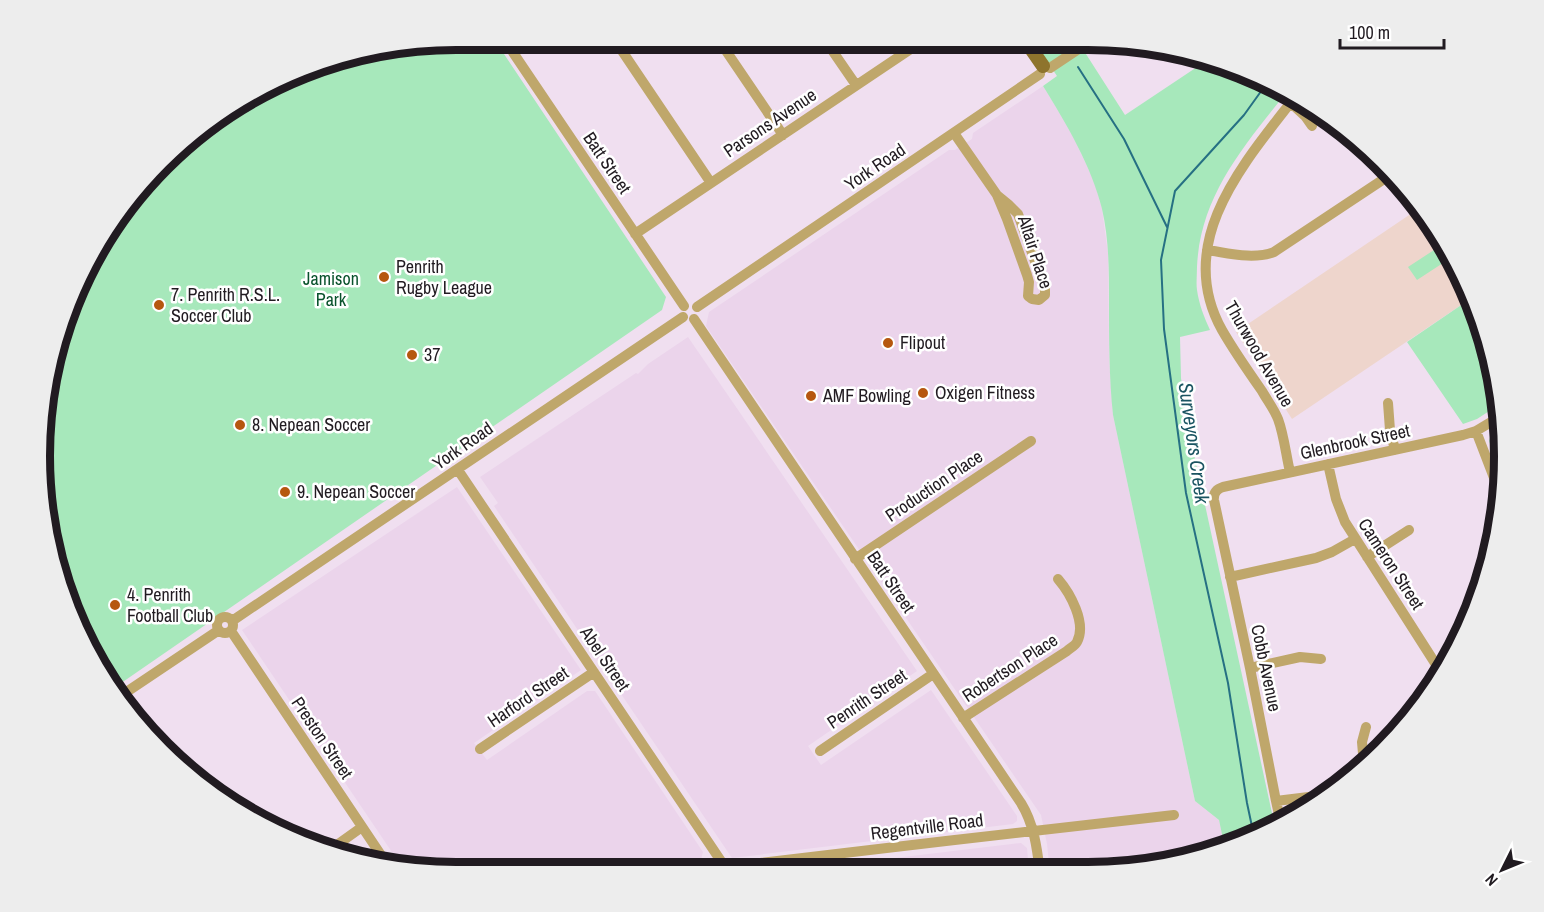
<svg xmlns="http://www.w3.org/2000/svg" width="1544" height="912" font-family="'Archivo Narrow',sans-serif">
	<rect width="100%" height="100%" fill="#f0dff0"/>
	<path fill="#ebd4eb" d="M1043,86L1070,130L1094,181L1102,209L1108,254L1109,359L1113,415L1195,801L1219,820L1225,849L1116,872H1050L1047,844L1041,815L706,326L709,312L949,150H955L972,139L973,133Z
		M688,337L917,671L808,746L821,765L931,690L1017,816V821L1013,824L732,858L494,506L498,503L480,477L636,373L638,374L648,364Z
		M457,487L581,670L474,743L487,760L587,691H595L703,852L701,860L601,872H428L402,867L242,630Z
		M1021,843L1027,848L1029,872H778Z"/>
	<path fill="#eed5cc" d="M1421,207L1435,224L1473,297L1292,419L1236,332Z"/>
	<path fill="#a7e8bb" d="M456,39H494L666,297L662,310L114,688L61,590L39,456L53,348L109,224L202,125L322,61Z
		M1033,40H1077L1125,115L1209,59L1222,61L1286,93C1244,146 1200,196 1197,267C1197,275 1196,283 1197,290C1199,304 1204,317 1210,330L1180,337L1181,378L1187,422L1275,827L1225,849L1219,820L1195,801L1113,415C1109,377 1109,339 1109,301C1109,270 1109,239 1102,209C1092,167 1066,123 1043,86L1057,76Z
		M1434,250L1443,263L1417,280L1408,267Z
		M1473,297L1497,374L1500,404L1477,419L1463,424L1407,342Z
		M1502,428L1505,456L1503,477L1489,441L1491,435Z"/>
	<g fill="none" stroke-linecap="round" stroke-linejoin="round">
		<path stroke="#267083" stroke-width="2" d="M1061,40L1062,42
			M1078,67L1124,139L1167,227
			M1254,836L1247,803L1228,683L1186,493L1164,329L1161,260L1175,191L1244,115L1267,83"/>
		<path stroke="#bfa76b" stroke-width="10" d="M504,39L684,306
			M614,39L711,183
			M718,39L783,135
			M825,40L856,85
			M1050,68L1092,40
			M1291,103L1305,116L1312,126
			M954,133L997,195L1007,219L1027,275L1029,282L1028,296L1032,299L1039,300L1045,295V289L1018,214L1008,204L997,195
			M635,234L924,40
			M1207,250C1228,253 1253,260 1274,252L1393,173
			M697,307L1040,74
			M694,319L1021,803C1034,824 1037,848 1040,872
			M1388,403L1390,430L1395,450
			M1476,431L1501,496
			M1328,464L1336,499L1345,522L1442,674
			M458,470L725,867
			M1290,472C1286,455 1284,435 1278,419C1274,409 1267,400 1262,391C1248,371 1234,351 1222,330C1173,242 1244,163 1295,97
			M1367,557L1409,530
			M855,559L1031,441
			M1230,577L1316,558L1332,552L1355,539
			M217 625a8 8 0 1 1 16 0a8 8 0 1 1-16 0Z
			M232,621L683,317
			M231,631L387,864
			M1250,668L1300,657L1321,659
			M119,697L219,630
			M963,718L1067,651C1070,648 1075,646 1077,642C1087,623 1070,593 1058,579
			M480,749L594,672
			M820,751L933,674
			M1364,765L1362,742L1366,727
			M1325,795L1276,801L1250,668L1214,500C1213,493 1217,489 1223,487L1463,435L1476,431L1501,416
			M1276,801L1281,824
			M327,852L362,827
			M683,872C847,853 1010,833 1174,815"/>
		<path stroke="#8e742d" stroke-width="14" d="M1025,40L1043,66"/>
	</g>
	<g fill="#b6570f" stroke="#fff" stroke-width="2">
		<circle cx="384" cy="277" r="6"/>
		<circle cx="159" cy="305" r="6"/>
		<circle cx="888" cy="343" r="6"/>
		<circle cx="412" cy="355" r="6"/>
		<circle cx="923" cy="393" r="6"/>
		<circle cx="811" cy="396" r="6"/>
		<circle cx="240" cy="425" r="6"/>
		<circle cx="285" cy="492" r="6"/>
		<circle cx="115" cy="605" r="6"/>
	</g>
	<g text-anchor="middle" stroke-width="5" stroke-linejoin="round" paint-order="stroke">
		<g font-size="18" fill="#211b21" stroke="#fff">
			<text transform="translate(770 123) rotate(-34)" y="6">Parsons Avenue</text>
			<text transform="translate(607 163) rotate(56)" y="6">Batt Street</text>
			<text transform="translate(875 167) rotate(-34)" y="6">York Road</text>
			<text transform="translate(1035 252) rotate(72)" y="6">Altair Place</text>
			<text transform="translate(1259 354) rotate(60)" y="6">Thurwood Avenue</text>
			<text transform="translate(1355 442) rotate(-12)" y="6">Glenbrook Street</text>
			<text transform="translate(463 446) rotate(-35)" y="6">York Road</text>
			<text transform="translate(934 486) rotate(-34)" y="6">Production Place</text>
			<text transform="translate(1391 564) rotate(57)" y="6">Cameron Street</text>
			<text transform="translate(891 582) rotate(56)" y="6">Batt Street</text>
			<text transform="translate(605 659) rotate(56)" y="6">Abel Street</text>
			<text transform="translate(1010 668) rotate(-33)" y="6">Robertson Place</text>
			<text transform="translate(1266 668) rotate(78)" y="6">Cobb Avenue</text>
			<text transform="translate(528 697) rotate(-34)" y="6">Harford Street</text>
			<text transform="translate(867 699) rotate(-34)" y="6">Penrith Street</text>
			<text transform="translate(322 738) rotate(56)" y="6">Preston Street</text>
			<text transform="translate(927 827) rotate(-7)" y="6">Regentville Road</text>
		</g>
		<g font-size="18" fill="#211b21" stroke="#fff" text-anchor="start">
			<text x="396" y="273">Penrith<tspan x="396" dy="21">Rugby League</tspan></text>
			<text x="171" y="301">7. Penrith R.S.L.<tspan x="171" dy="21">Soccer Club</tspan></text>
			<text x="900" y="349">Flipout</text>
			<text x="424" y="361">37</text>
			<text x="935" y="399">Oxigen Fitness</text>
			<text x="823" y="402">AMF Bowling</text>
			<text x="252" y="431">8. Nepean Soccer</text>
			<text x="297" y="498">9. Nepean Soccer</text>
			<text x="127" y="601">4. Penrith<tspan x="127" dy="21">Football Club</tspan></text>
		</g>
		<g font-size="18" fill="#09522c" stroke="#fff">
			<text x="331" y="285">Jamison<tspan x="331" dy="21">Park</tspan></text>
		</g>
		<g font-size="20" font-style="italic" fill="#1a5461" stroke="#fff">
			<text transform="translate(1194 443) rotate(82)" y="7">Surveyors Creek</text>
		</g>
	</g>
	<path d="M0 0H1544V912H0ZM456 50H1088A406 406 0 0 1 1494 456V456A406 406 0 0 1 1088 862H456A406 406 0 0 1 50 456V456A406 406 0 0 1 456 50Z" fill="#ededed" fill-rule="evenodd"/>
	<path fill="none" stroke="#211b21" stroke-width="8" d="M456 50H1088A406 406 0 0 1 1494 456V456A406 406 0 0 1 1088 862H456A406 406 0 0 1 50 456V456A406 406 0 0 1 456 50Z"/>
	<g transform="translate(1502 870) rotate(227)" stroke="#ffffff" stroke-width="4.5" paint-order="stroke">
	<path d="M0-4.5L10 22L0 15L-10 22Z" fill="#211b21"/>
	<text y="-9" font-size="16" font-weight="bold" text-anchor="middle" fill="#211b21">N</text>
	</g>
	<path d="M1340 39v9h104v-9" fill="none" stroke="#211b21" stroke-width="3"/>
	<text x="1349" y="39" font-size="18" fill="#211b21" stroke="#ffffff" stroke-width="4.5" paint-order="stroke">100 m</text>
</svg>
